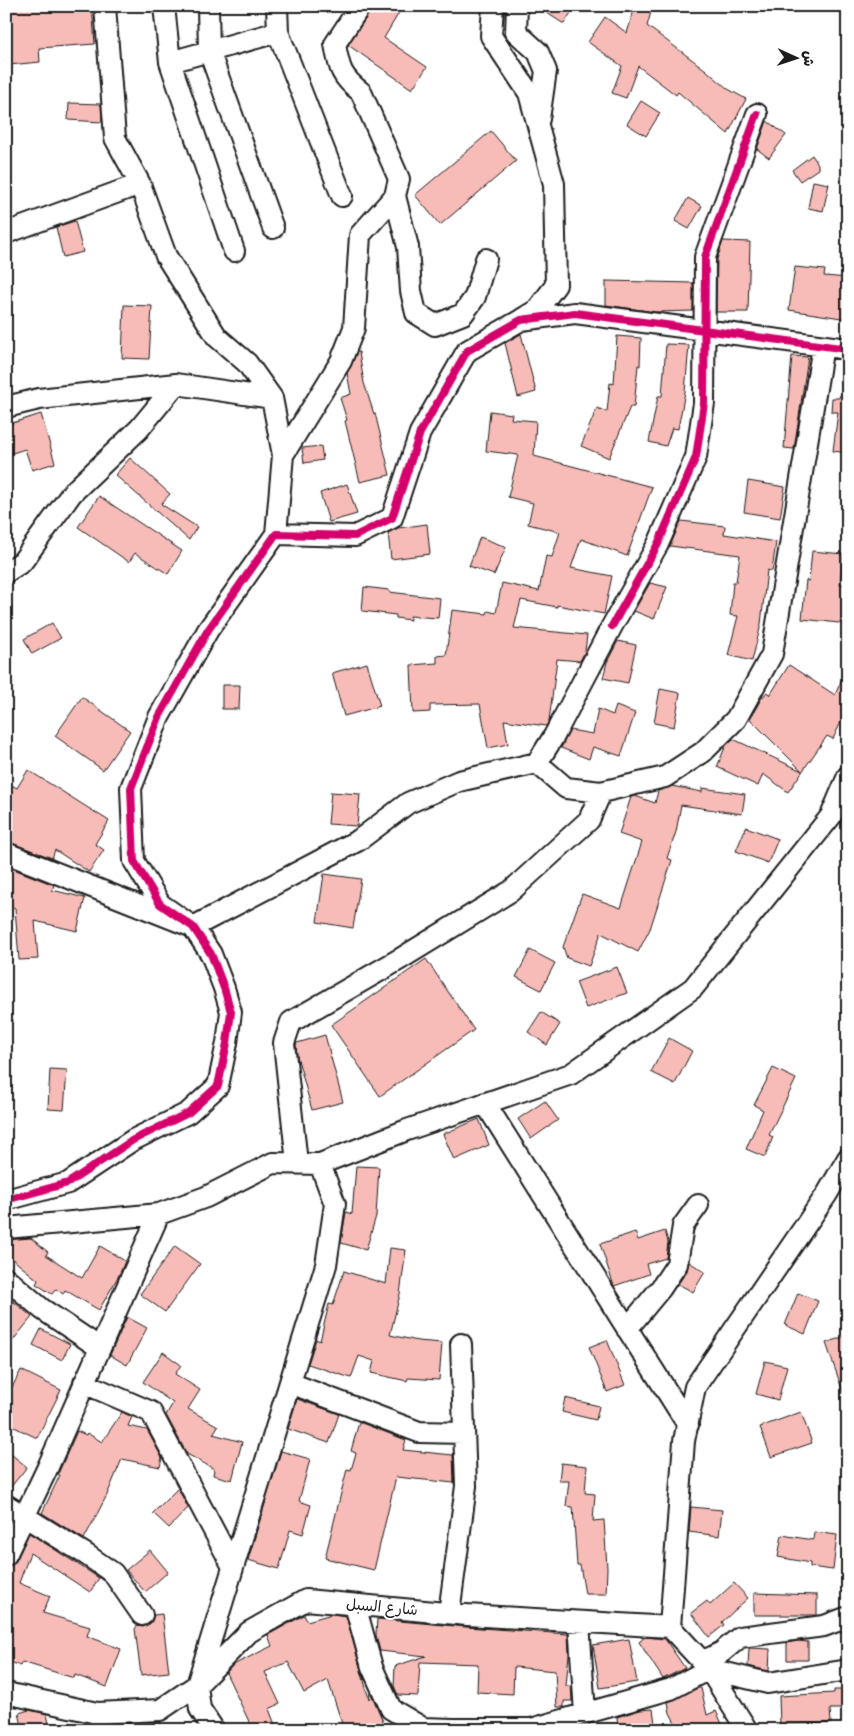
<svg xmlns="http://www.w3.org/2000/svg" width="854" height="1736" font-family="'Balsamiq Sans','Playpen Sans Arabic',sans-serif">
	<rect width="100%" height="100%" fill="#fff"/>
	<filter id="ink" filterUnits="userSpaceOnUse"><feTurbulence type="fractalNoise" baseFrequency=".02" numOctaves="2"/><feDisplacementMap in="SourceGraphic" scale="10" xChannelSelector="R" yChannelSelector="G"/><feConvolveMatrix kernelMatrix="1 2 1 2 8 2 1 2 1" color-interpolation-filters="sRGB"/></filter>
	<g filter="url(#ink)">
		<path fill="#f8bcb8" stroke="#1c1c1c" d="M6,6H92L95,44L39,48L40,62L9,65L6,38Z
			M374,6H403L384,38L427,67L412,89L348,45Z
			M536,6H575L564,24Z
			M635,7L651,12L647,26L706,70L728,89L746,99L728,134L678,92L676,95L638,66L626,98L612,93L622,66L588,42L605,17L627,33Z
			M641,101L660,113L646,136L627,124Z
			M69,103L101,104L102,122L68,120Z
			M767,121L786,135L769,158L757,149Z
			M491,131L516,161L440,225L415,195Z
			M812,155L818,164V169L800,181L792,170Z
			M813,181L829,184L823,211L808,208Z
			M688,198L702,206L689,229L675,221Z
			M75,221L83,252L63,257L56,227Z
			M723,241L750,242L748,312H716L717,259Z
			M795,267L825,270L824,276L848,278V319L789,310Z
			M606,281L693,283V311L655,312L606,305Z
			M124,305L152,306L149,359L122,358Z
			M521,334L536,392L518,397L505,343Z
			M617,336L641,338L640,366L638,365L634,407H630L609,458L581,446L597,408L607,412L610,383L614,384Z
			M666,344L689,345L685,392L678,429L672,428L666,446L649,442L658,396H662Z
			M357,352H359L364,383L374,414L375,413L390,475L360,482L345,421L347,420L340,398L351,394L347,373Z
			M792,356L808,357L794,449L784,448Z
			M840,395L848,396V453L833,451L838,412H831L832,398H839Z
			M490,411L512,414L511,419L536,421L534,456L652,487L627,556L581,539L571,568L612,576L604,614L557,605V607L521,600L514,628L587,635L585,651L580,661L557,659L549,721L546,726L504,720L508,744L488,748L480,704L430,705V712L413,713L411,665L437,663V656L446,655L452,610L487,614L488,611L496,613L502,583L539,591L546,556L552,557L560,532L528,524L533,503L508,497L518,455L486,451Z
			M41,414L55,463L32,470L25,449L6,455V425Z
			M321,446L323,460L304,463L302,448Z
			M130,458L170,494L161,504L197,527L189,540L115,475Z
			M748,481L785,487L780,518L744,512Z
			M347,484L357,514L329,522L320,493Z
			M99,496L182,551L168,574L135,553L129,562L78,527Z
			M681,521L725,526L724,534L776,542L772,571L767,570L761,624L752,661L728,655L738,616L730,615L733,582H736L740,555L670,546Z
			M427,524L430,554L391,559L388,533L398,528Z
			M480,537L506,547L494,575L469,566Z
			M812,551L843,554L840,584L848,585V624L802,619L806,580L809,581Z
			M650,583L667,587L654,619L634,611Z
			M364,587L389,590V592L440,598L438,618L410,616V620L396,618V615L362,611Z
			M52,623L61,638L32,654L24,639Z
			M618,641L636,645L628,683L603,678L607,662Z
			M367,663L380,706L344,716L332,673Z
			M789,665L835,695L848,665V707L833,739L827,736L788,792L763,774L758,786L717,767L726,745L733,739L802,771L750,719L761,699L767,692L770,695Z
			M222,685H240L239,709H222Z
			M660,689L680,693L674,727L654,723Z
			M82,697L130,731L103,770L55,736Z
			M616,706L635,713L621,756L593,747L589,759L561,748L570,730L593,734L598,709L613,715Z
			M28,770L109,821L95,844L104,850L89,872L55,850L52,858L6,841V782L17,788Z
			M672,786L702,792V788L745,794L742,814L681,805L676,832L667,858L672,860L650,929L638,952L601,933L589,966L567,958L563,947L582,894L621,908L642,842L619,834L631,797L635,796L655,803L658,791Z
			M331,792L360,794L357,826L328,824Z
			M746,827L778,839L768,863L736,851Z
			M6,866L54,885L52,890L85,898L77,931L35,921L38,959L19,960L15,908L6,904Z
			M324,874L361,879L353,928L317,922Z
			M530,950L555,963L541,990L516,977Z
			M426,959L474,1030L380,1096L331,1025Z
			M617,967L627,993L586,1008L576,982Z
			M541,1012L560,1024L547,1045L528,1032Z
			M325,1035L343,1102L312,1110L297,1056L296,1044L297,1043Z
			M669,1038L692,1051L675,1084L651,1072Z
			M773,1068L796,1079L769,1135L773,1137L765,1157L746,1149L763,1110L754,1105Z
			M50,1069L67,1070L64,1110L48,1109Z
			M545,1101L558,1120L531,1139L518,1119Z
			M479,1119L489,1145L454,1160L443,1134Z
			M356,1166L379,1167L376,1216L366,1250L341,1243L346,1212L352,1214Z
			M665,1231L668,1242L666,1258L646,1264L649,1274L614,1286L600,1244L635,1232L638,1240Z
			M31,1238L48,1252L46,1255L82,1278L100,1246L125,1261L119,1275L99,1310L65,1290L63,1294L56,1289L52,1294L36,1284L38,1280L6,1254V1240Z
			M175,1246L200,1264L165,1312L140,1294Z
			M390,1248L406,1250L400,1294L390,1335L418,1341L442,1343L439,1380L408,1378L407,1381L371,1373L374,1361L359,1356L351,1378L308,1364L316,1339L320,1341L329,1304L333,1305L344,1271L386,1284Z
			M689,1262L705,1272L693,1292L678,1284L687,1271Z
			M798,1293L818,1301L805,1334L785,1325Z
			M6,1295L32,1317L6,1349Z
			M127,1317L147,1328L127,1365L110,1355Z
			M41,1329L70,1344L62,1360L33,1345Z
			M848,1335V1399L846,1400L826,1343Z
			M607,1340L625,1385L607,1392L589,1347Z
			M163,1352L181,1365L175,1374L200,1390L188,1409L218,1426L213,1434L242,1442L232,1480L213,1475L214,1469L187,1454L166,1415L173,1403L143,1382Z
			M765,1361L787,1366L778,1400L756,1394Z
			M21,1370L61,1390L37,1438L6,1423V1399Z
			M565,1398L599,1406L596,1420L562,1412Z
			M297,1399L339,1414L329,1443L288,1429Z
			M122,1412L132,1417L128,1426L147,1430L162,1458L160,1467L122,1459L107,1495L84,1539L42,1513L60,1475L58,1474L77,1431L86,1435L87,1433L102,1442Z
			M801,1412L812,1443L771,1457L760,1427Z
			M359,1422L406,1440L403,1450L453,1455L454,1483L396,1477L374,1570L325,1558L347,1469L351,1470L356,1453L351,1451Z
			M6,1450L27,1467L6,1493Z
			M281,1451L310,1459L299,1501L311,1505L303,1534L290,1530L279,1569L248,1560Z
			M561,1463L587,1466L585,1493L595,1494L593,1521L604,1520L607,1568L606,1594H585L580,1565H577L573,1507L566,1506L569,1481H559Z
			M178,1488L188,1508L169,1528L153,1513Z
			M691,1507L722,1510L719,1536L689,1532Z
			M814,1532L837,1535L833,1570L810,1567V1563L778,1557L782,1535L813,1540Z
			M29,1533L99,1578L90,1592L30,1553L19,1583L50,1596L43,1613L90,1627L87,1636L121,1649L107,1687L75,1675L74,1678L22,1662L20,1666L6,1660V1627L10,1618L6,1616V1567L12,1565L16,1561Z
			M150,1550L168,1572L145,1592L126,1570Z
			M734,1583L748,1598L722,1622L724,1625L709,1637L691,1613L707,1601L710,1605Z
			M754,1593L817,1595V1615H754Z
			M162,1614L169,1672L141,1675L135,1629L137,1626L143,1627L149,1624L152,1620L154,1615Z
			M332,1614L346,1616L369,1699L370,1691L385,1726L373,1730H344L328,1680L304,1693L288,1662L265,1672L280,1704L269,1709L277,1730H253L226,1673L233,1665L272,1646L268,1635L304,1615L307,1621Z
			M377,1619L466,1627L568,1634L569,1654L566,1686H571L572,1701H564V1707H557L555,1671L514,1667L513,1694L477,1692L478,1664L420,1662L418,1696L398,1695L394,1686L395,1666L426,1656L380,1651L376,1635Z
			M645,1637L665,1639L685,1668L663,1679L639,1642Z
			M629,1639L637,1682L600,1688L593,1645Z
			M798,1641L808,1642V1660H787V1643Z
			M749,1648L770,1649L769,1671L748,1666Z
			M698,1688H701L707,1715L716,1711L725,1730H679L670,1713L668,1702Z
			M834,1690H848V1709H830L831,1723L780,1725L779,1696L834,1693Z
			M653,1709L656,1730H618L617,1717L640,1710Z
			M29,1710L47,1714L50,1728L43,1730H23L19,1713Z
			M161,1722V1730H126V1724Z"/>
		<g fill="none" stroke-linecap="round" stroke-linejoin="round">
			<defs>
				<path id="minor" d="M105,6L115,138L140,184L166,256L217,337L247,363L272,398L283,455L276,534
					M164,6L170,62L234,251
					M208,6L209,51L273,228
					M493,6L491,36L529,93L554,184L556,285L537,310L522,319
					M517,6L516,32L538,52L546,71L539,119
					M278,32L342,196
					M170,62L278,32L277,6
					M395,196L408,247L411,291L416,313L435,325L463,314L475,297L486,259
					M6,233L140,184
					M6,407L39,399L176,384L272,398
					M283,455L341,361L354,328L360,235L395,196L399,179L361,92C341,77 339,68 335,44L360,6
					M6,572L22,562L72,493L139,429L176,384
					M537,763L566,788L601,792L665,777L703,752L736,719L772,654L823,346
					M6,853L193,927L359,840L408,803L459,781L537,763L554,736L612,626L658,544L696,457L704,403L705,257L757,114
					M485,1103L688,1425
					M297,1163L284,1043L291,1022L400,959L511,891L589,820L601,792
					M320,1164L407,1130L571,1074L693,988L831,816L848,776
					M6,1200L68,1183L133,1140L188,1113L218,1086L227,1043L231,1012L224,988L211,954L193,927L160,904L134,861L131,788L159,717L208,630L276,534L355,536L392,518L420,433L467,351L521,320L575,313L848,349
					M6,1228L159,1214L206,1197L273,1163L320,1164L335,1204L326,1265L197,1685L200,1709L214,1730
					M6,1278L42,1309L100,1348
					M627,1329L661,1288L677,1264L683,1226L698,1205
					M84,1383L151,1412L233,1567
					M290,1383L419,1432L464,1433
					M6,1505L87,1555L113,1573L142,1615
					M6,1555L47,1469L159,1214
					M355,1605L372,1667L391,1709L423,1728L453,1729H531L671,1689L709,1669L768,1683L848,1670
					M449,1613L466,1486L461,1344
					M579,1622L585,1714
					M670,1627L684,1441L695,1387L827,1194L848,1158
					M702,1662L722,1652L740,1637L824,1626L848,1617
					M6,1693L97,1713L160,1710L197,1685L249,1632L306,1600L467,1615L670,1627L709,1669L747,1730
					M97,1713L103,1730"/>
			</defs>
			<use href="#minor" stroke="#1c1c1c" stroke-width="24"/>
			<use href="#minor" stroke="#fff" stroke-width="20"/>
			<defs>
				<path id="cycleway" d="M612,626L658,544L696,457L704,403L705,257L757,114
					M6,1200L68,1183L133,1140L188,1113L218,1086L227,1043L231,1012L224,988L211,954L193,927L160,904L134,861L131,788L159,717L208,630L276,534L355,536L392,518L420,433L467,351L521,320L575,313L848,349"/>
			</defs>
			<use href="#cycleway" stroke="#fff" stroke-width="11"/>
			<use href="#cycleway" stroke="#d6006c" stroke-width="8"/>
		</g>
	</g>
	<g text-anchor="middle" stroke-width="4" stroke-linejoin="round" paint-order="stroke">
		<g font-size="15" fill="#1c1c1c" stroke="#fff">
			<text transform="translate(382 1607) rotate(5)" y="5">شارع السبل</text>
		</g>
	</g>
	<rect width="854" height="1736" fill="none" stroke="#fff" stroke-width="25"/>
	<rect x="12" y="12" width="829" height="1711" fill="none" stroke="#1c1c1c" stroke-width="2" filter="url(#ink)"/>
	<g transform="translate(796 58) rotate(93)" stroke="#ffffff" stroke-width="4" paint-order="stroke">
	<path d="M0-4L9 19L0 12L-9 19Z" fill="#1c1c1c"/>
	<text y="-8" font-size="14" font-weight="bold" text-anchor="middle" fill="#1c1c1c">ش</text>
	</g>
</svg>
